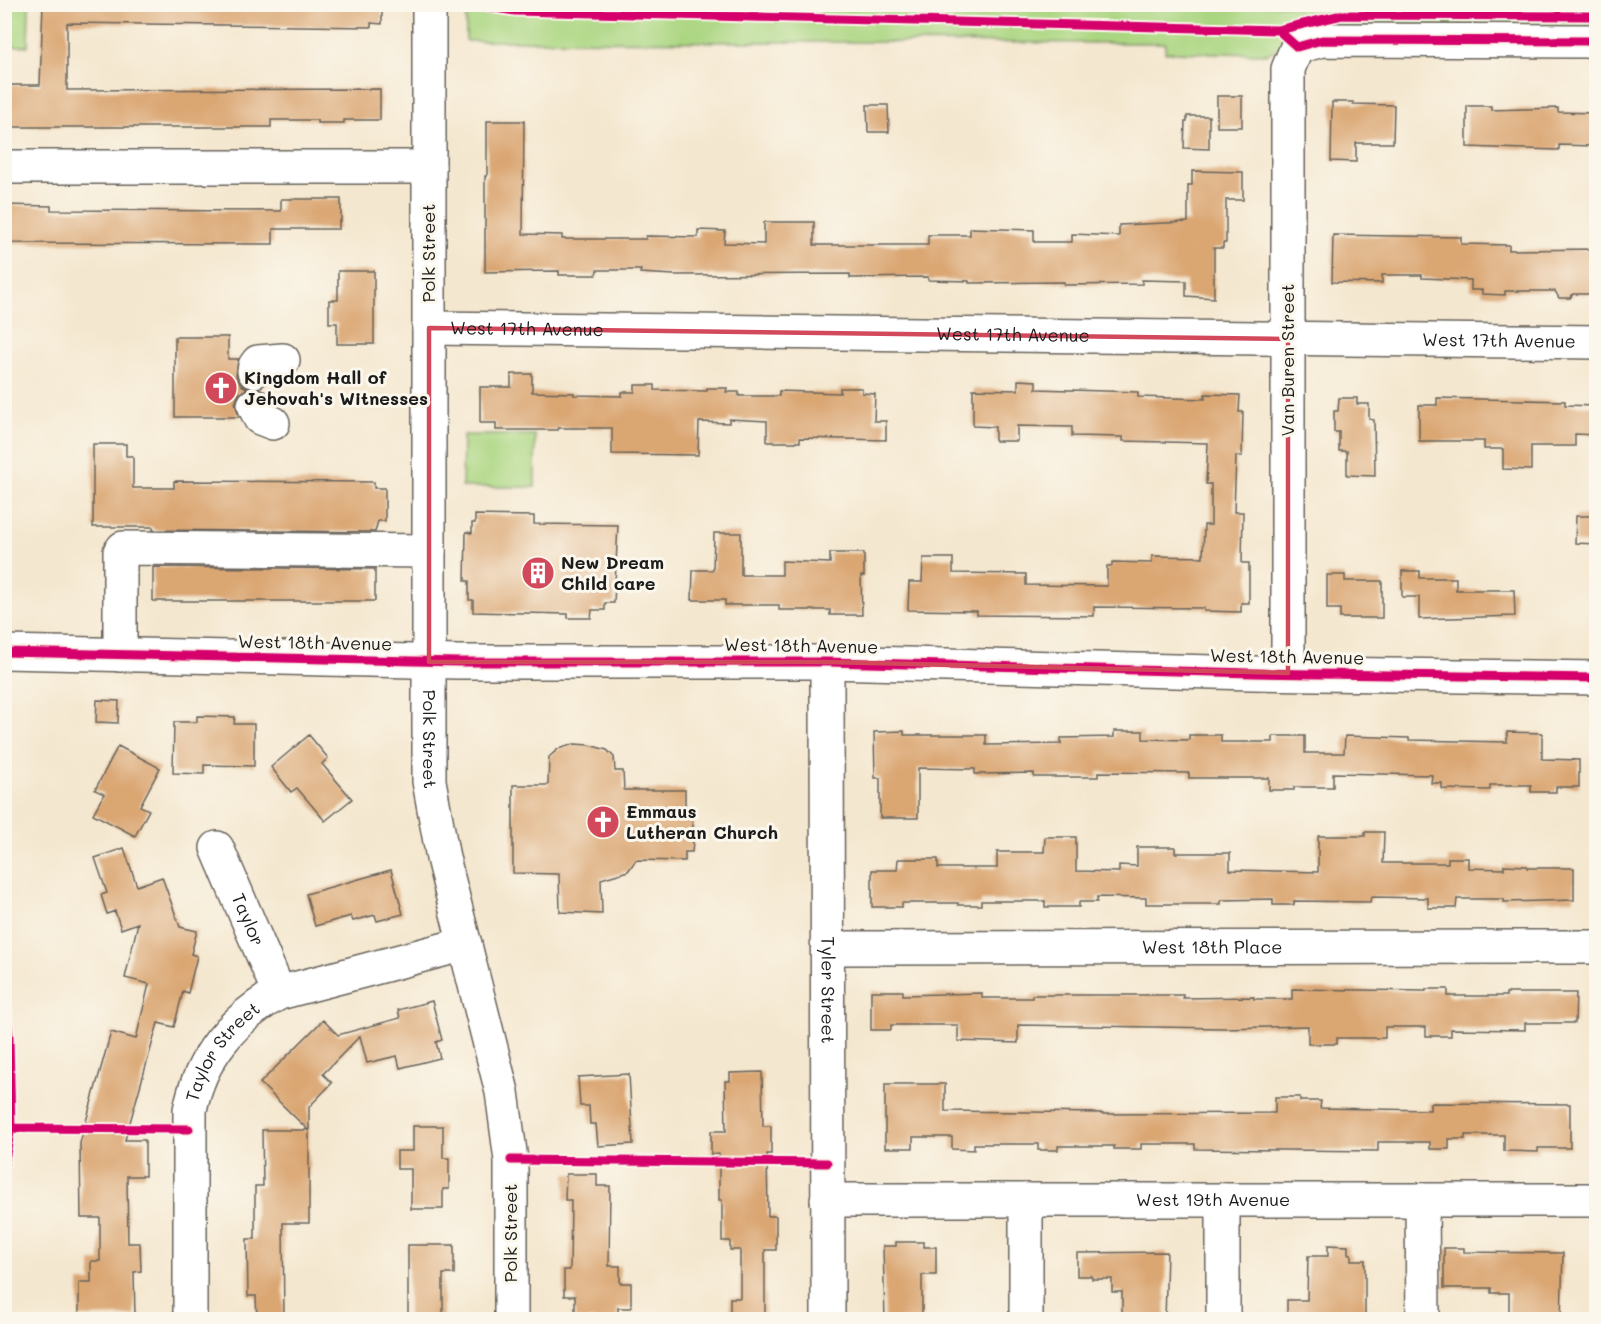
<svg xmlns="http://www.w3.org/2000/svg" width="1601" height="1324" font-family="Mali,sans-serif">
	<rect width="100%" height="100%" fill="#fbf7ec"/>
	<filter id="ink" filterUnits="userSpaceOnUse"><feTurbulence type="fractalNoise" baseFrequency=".0167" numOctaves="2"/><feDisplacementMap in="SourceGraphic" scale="12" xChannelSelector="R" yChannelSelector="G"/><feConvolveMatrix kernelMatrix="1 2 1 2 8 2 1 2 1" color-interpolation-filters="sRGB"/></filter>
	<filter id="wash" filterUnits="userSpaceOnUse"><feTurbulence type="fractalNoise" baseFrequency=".008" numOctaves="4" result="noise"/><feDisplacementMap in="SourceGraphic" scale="24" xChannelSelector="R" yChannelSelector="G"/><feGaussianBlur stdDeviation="1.35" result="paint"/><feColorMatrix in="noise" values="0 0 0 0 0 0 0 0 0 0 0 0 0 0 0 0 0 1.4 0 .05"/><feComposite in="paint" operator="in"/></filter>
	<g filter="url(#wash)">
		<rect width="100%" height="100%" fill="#f4e7cf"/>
		<path fill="#abd681" stroke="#64794e" stroke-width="1.5" d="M5,4L29,5L28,46H5Z
			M466,4L1596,5V33L1311,32L1267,54L1165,52V43L466,41Z
			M463,435H535V487H462Z"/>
		<g id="blocks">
			<path fill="#daa672" d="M43,4H382V24L371,23V27L67,23V90L380,89V120H344V123H317V120H271V127H4V85H40Z
				M1217,96H1242V127H1217Z
				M1332,102H1353V104L1394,105L1393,143H1356V162L1331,161Z
				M867,105H888L889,132H868Z
				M1467,106H1491V110L1558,108V112L1595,113V146L1559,145V150L1467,147Z
				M1187,116H1209V149L1184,148L1185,122H1187Z
				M487,121H524L523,234L562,235V239H646V236L698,237V230L725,231L724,243L764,244V222H814V245H928V235H970V228L1034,230V242H1072V234L1119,236V225L1188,222V185H1192V171L1243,172V200H1226V243H1223V248H1214V298L1186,296V281L1142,280V284L1064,285V282L969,283V281L928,280V277L850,278V274L674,275L640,273L641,270H597L596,275H559V271L485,272V176H487Z
				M281,199H341V221H339V229H273V244L4,243V205L51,206V210L281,211Z
				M1333,235L1461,237V244L1509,245V250L1596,249V294H1573L1570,298H1559L1555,291H1505V295L1482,294V290H1471V280L1422,278V275H1382V283L1332,282Z
				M338,271H374V344H337V323H329V300H338Z
				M175,337H228V359H238L236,376L241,385L247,388L239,394L235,403L239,417H175Z
				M511,374H532V392L574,393V395L622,396V392H635V385H655V390L707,391V388H727L726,392H739V396H779V391L840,393V388H862V393L875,394L874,421H886V440L800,438V442H767V421L729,419V423L699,422L698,455L612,454V428H558V430H496V423H480V387H511Z
				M1018,380L1036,381V389L1138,392V397L1205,399V394L1240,395L1239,412H1243L1242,456H1236L1234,512H1243L1242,563H1249V603H1241V612L1204,611V608L1094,607V616L977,615V611L908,610L909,582H922L923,558H953V573L1026,574V585L1107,586V566H1112V562L1152,563V556L1203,557L1204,525H1211V484H1206L1208,443L1123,441V437L1072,436V427L1017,426V441H995V427L973,426V389L1018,390Z
				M1339,398H1357V404H1369V419L1374,420L1375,476L1347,475V451H1339V432H1334V411H1338Z
				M1437,398L1565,401V405L1596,406V435L1575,434V446H1531V470L1503,469V449H1484V441H1419V405H1437Z
				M93,444H126V456H133V488H174V481L374,482V488H385V521H378L375,532L153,530V527H93Z
				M475,515L534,516V524L618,525L614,603H605V610H592L591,618H568V614L473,612V600H469V581H465L466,532L472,533V523H475Z
				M1576,516H1596V544L1575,543Z
				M714,533H741V575H782V561L830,563V553H864V576H861L862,615H830V610H779V605H725V600H692L693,570H713Z
				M153,567L375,569V601H153Z
				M1402,571H1420V578H1456V590H1514L1515,616L1419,619V597H1402Z
				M1327,575H1345V581H1382V618H1340V609H1327Z
				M97,700L119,701L118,723L96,722Z
				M197,716L235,717L234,724H254V766L204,765V774L173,773L174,722H197Z
				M904,731V735H986V745L1061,744V738L1114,737V731H1143V739L1189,740V735H1221V742H1273V736H1305V753H1344L1345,736L1409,738V740L1507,742V732L1542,733V759L1579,760V787H1556V792H1531V785H1490V790L1442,789V783H1431L1432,775L1333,773V787H1294V790H1269V778H1189V773L1098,772V777H1034V773L975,774V769L918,768V818H880V778H875L874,732Z
				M309,735L328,758L322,764L352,799L325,821L297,788L291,792L271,767Z
				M574,744L589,745L607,750L614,757L615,771H623L624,790H685V811H691L694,833L692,852H685V861L636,860L628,871L601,879L602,914L560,912L559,874L513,873V785H548L549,757L558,749Z
				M118,746L160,768L140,806L149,810L135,836L93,814L104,794L95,790Z
				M1365,832H1384L1383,863H1448V858H1468V868L1504,869V865L1527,866V868H1574V900L1504,902V899H1457L1456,908H1428V898L1371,897L1370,902L1294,901V905H1273V899L1221,900V904H1146V898L1097,897V902H1079V907H1045V901H981V905H958V903H902V907H872V870H897L898,859H938V868H997V852H1044L1045,837H1076V871L1119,872V865L1137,866V847H1175V853H1230V870L1318,872V836H1365Z
				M124,848L137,886L162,877L180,927L197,931L191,954L197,956L188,993L183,991L174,1027L158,1023L125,1140H145V1176H127L128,1243H140L141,1271L134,1272L135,1316L79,1317V1282H91V1261H100V1218H81L80,1143L111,1032L136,1039L149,984L125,978L138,923L121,929L115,911L107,914L101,895L107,893L95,858Z
				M391,870L403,914L377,921L375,915L353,921L351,916L315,926L306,894Z
				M1292,989L1426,991V989H1448V996H1506V993H1576L1575,1023H1525V1030L1451,1029V1036H1426V1027H1385V1038H1337V1044H1308V1026L1223,1028L1018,1025V1043L958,1041V1025H891V1030H871V991H903V995L982,993V998H1032V995H1183V998L1254,997V999H1292Z
				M432,1001L442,1040L436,1042L440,1058L400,1068L397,1056L367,1063L360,1036L323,1074L332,1083L309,1107V1223H283L284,1320H257L256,1296H248L247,1239H255V1186H263L262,1130H308L260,1083L323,1020L338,1035L400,1018L398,1010Z
				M762,1072L763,1126H771V1154H767L768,1216H776V1250H765V1320H730V1298H740V1250H730V1241H722V1200H719V1154L711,1155V1131H726L725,1081H730V1073Z
				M629,1074L633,1144L598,1146L596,1124H590L589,1106H580L578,1077Z
				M885,1084H945V1111L1101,1113V1114L1275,1113V1097H1300V1101H1321L1320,1108L1430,1110V1103L1570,1104V1148H1538V1152L1504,1151V1135H1465V1139H1449V1149H1430V1142H1378V1151L1195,1149V1144H1141V1149H1114V1146H1058V1150H1038V1144H974V1150L952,1149V1137H913V1148H885Z
				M413,1126H443V1158H449V1189H443V1209H411V1169H397V1151H413Z
				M566,1174H597V1186H610L609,1266H620V1283H631V1308H618V1320H575V1296H564V1270H570L571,1200H565Z
				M896,1242H924V1247H936V1275H922V1320H885L883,1246H896Z
				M408,1245H454V1274H443V1320H408Z
				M1328,1245L1348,1246V1254H1351V1260H1365V1319L1287,1320V1300H1307L1308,1256H1328Z
				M1444,1248H1464V1252L1563,1253L1561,1320H1509V1293H1491V1288H1444Z
				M1167,1252L1165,1320H1135V1316H1122V1292H1112V1279H1092V1276H1077V1253Z"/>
		</g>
	</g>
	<g filter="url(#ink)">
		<use href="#blocks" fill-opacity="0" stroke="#68635b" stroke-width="1.5"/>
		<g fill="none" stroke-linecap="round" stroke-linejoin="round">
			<defs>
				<g id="minor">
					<path id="s1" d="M429,4V781L443,858L502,1092L511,1160V1320"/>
					<path d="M4,167H429"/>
					<path id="s2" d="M429,328L1596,342"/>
					<path d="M254,371L255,366L258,362L283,360"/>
					<path d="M254,405L260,418L273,423"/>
					<path d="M120,655V552L123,548L429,551"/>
					<path id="s3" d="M827,662L828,1320"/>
					<path d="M1288,673V69L1297,47L1322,40L1596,41"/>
					<path id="s4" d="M217,848L279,993"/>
					<path id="s5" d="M828,948L1596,947"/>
					<path id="s6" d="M827,1200H1596"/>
					<path d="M1026,1200V1320"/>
					<path d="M1223,1200V1320"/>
					<path d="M1422,1200L1423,1320"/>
					<path id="s7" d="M190,1320V1110C200,1058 233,1018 279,993L465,944"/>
				</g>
				<path id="major" d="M4,652L458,662H827L1253,673L1596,678"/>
			</defs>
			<use href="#minor" stroke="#68635b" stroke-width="36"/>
			<use href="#major" stroke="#68635b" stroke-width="36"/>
			<use href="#minor" stroke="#fff" stroke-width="33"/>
			<use href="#major" stroke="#fff" stroke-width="33"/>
			<defs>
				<path id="cycleway" d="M469,4L515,11L1278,30L1342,15L1596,16
					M1278,30L1297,47L1322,40L1596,41
					M4,652L458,662H827L1253,673L1596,678
					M4,990L9,1036L11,1128L4,1164
					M11,1128L189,1129
					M511,1160L827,1163"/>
			</defs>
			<use href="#cycleway" stroke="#fbf7ec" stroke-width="13"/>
			<use href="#cycleway" stroke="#d6006c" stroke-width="9"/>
		</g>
	</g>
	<path fill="none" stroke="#d1495b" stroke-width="4.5" stroke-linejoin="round" d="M429,328L1288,339V673L827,662H429Z"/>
	<defs>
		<symbol id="church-disc" viewBox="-11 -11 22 22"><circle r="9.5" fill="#d1495b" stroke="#fbf7ec"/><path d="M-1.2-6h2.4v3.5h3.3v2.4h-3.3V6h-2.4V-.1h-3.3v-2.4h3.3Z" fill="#fff"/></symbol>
		<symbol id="building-disc" viewBox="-11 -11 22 22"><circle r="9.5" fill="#d1495b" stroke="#fbf7ec"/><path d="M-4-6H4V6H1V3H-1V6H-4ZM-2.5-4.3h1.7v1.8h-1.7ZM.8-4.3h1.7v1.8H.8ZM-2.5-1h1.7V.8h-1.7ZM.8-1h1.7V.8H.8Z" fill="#fff"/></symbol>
	</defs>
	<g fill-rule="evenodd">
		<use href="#church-disc" x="202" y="369" width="38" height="38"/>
		<use href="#building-disc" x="519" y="554" width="38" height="38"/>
		<use href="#church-disc" x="584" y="803" width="38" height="38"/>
	</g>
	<g text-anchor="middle" stroke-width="6" stroke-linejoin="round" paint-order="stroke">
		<g font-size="18" fill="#1c1c1c" stroke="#fbf7ec">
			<text transform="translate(429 253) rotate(-90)" y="6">Polk Street</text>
			<text dy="6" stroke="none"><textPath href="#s2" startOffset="98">West 17th Avenue</textPath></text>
			<text dy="6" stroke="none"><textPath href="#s2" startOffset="584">West 17th Avenue</textPath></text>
			<text dy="6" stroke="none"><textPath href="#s2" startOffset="1070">West 17th Avenue</textPath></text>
			<text transform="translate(1288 360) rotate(-90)" y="6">Van Buren Street</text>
			<text transform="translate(315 643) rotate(1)" y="6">West 18th Avenue</text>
			<text transform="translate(801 646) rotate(1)" y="6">West 18th Avenue</text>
			<text transform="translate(1287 657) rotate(1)" y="6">West 18th Avenue</text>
			<text dy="6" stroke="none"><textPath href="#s1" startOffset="735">Polk Street</textPath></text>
			<text dy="6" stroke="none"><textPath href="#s4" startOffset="78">Taylor</textPath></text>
			<text dy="6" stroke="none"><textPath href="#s5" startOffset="384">West 18th Place</textPath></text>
			<text dy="6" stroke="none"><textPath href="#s3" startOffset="328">Tyler Street</textPath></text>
			<text dy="6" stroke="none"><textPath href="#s7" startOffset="278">Taylor Street</textPath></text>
			<text dy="6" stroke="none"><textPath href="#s6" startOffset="386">West 19th Avenue</textPath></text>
			<text transform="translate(511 1233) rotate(-90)" y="6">Polk Street</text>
		</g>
		<g font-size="18" font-weight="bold" fill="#1c1c1c" stroke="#fbf7ec" text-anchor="start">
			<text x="244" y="384">Kingdom Hall of<tspan x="244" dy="21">Jehovah's Witnesses</tspan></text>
			<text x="561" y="569">New Dream<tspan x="561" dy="21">Child care</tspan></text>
			<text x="626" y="818">Emmaus<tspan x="626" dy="21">Lutheran Church</tspan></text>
		</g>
	</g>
	<rect width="1601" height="1324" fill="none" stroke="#fbf7ec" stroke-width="24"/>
</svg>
